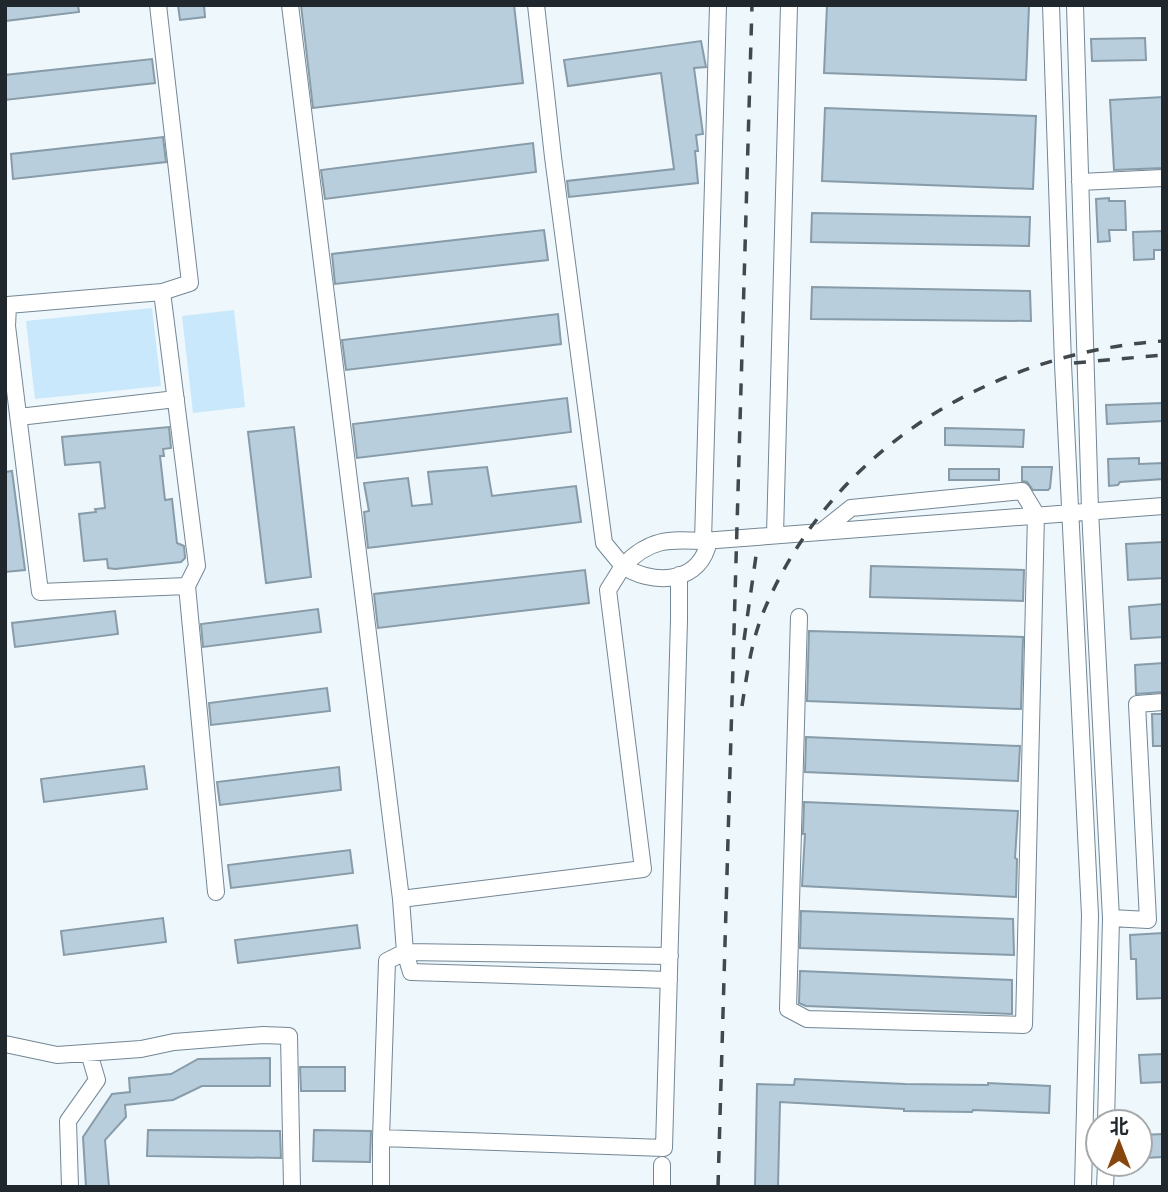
<svg xmlns="http://www.w3.org/2000/svg" width="1168" height="1192" font-family="Figtree,'Noto Sans SC',sans-serif">
	<rect width="100%" height="100%" fill="#eef7fc"/>
	<path fill="#c9e8fb" d="M152,308L161,386L35,399L26,321Z
		M234,310L245,407L193,413L182,316Z"/>
	<path fill="#b9cedc" stroke="#879ba8" stroke-width="2" d="M5,5H78L79,12L5,21Z
		M178,5H204L205,17L180,20Z
		M301,5H514L523,83L313,108Z
		M827,5L1029,6L1026,80L824,73Z
		M1145,38L1146,60L1092,61L1091,39Z
		M701,41L706,67L694,68L703,134L696,135L698,151H695L698,183L569,197L567,181L674,169L661,73L568,86L564,60Z
		M152,59L155,83L5,100V75Z
		M1163,97V168L1114,170L1110,100Z
		M825,108L1036,116L1033,189L822,181Z
		M163,137L166,162L13,179L11,154Z
		M533,143L536,172L325,199L321,170Z
		M1109,198V201H1125L1126,230H1109L1110,241L1098,242L1096,199Z
		M812,213L1030,217L1029,246L811,242Z
		M544,230L548,260L335,284L332,254Z
		M1163,231V250H1154V259L1134,260L1133,232Z
		M812,287L1030,291L1031,321L811,319Z
		M558,314L561,344L346,370L342,340Z
		M567,398L571,432L357,458L353,424Z
		M1163,403V421L1107,424L1106,405Z
		M169,427L171,448L163,449L164,456H160L165,500L172,499L177,543L184,546L185,558L181,562L115,569L108,568L107,559L84,561L79,514L96,512L95,509L105,508L100,462L65,465L62,437Z
		M294,427L311,577L266,583L248,432Z
		M945,428L1024,430L1023,447L945,445Z
		M1139,458V464L1163,463V479L1120,482L1118,485L1109,486L1108,459Z
		M487,467L492,496L576,486L581,522L368,548L364,512L369,511L364,483L408,478L412,506L432,504L428,472Z
		M1022,467H1052L1050,488L1048,490H1033L1027,482L1022,481Z
		M949,469H999V480H949Z
		M12,471L25,570L5,572V472Z
		M1163,542V578L1128,580L1126,544Z
		M871,566L1024,570L1023,601L870,597Z
		M585,570L589,603L378,628L374,594Z
		M1163,604V637L1131,639L1129,607Z
		M318,609L321,632L203,647L201,624Z
		M115,611L118,634L15,647L12,623Z
		M809,631L1023,637L1021,709L807,701Z
		M1163,663V692L1136,694L1135,665Z
		M327,688L330,711L211,725L209,703Z
		M1152,714H1163V746H1153Z
		M806,737L1020,746L1018,781L805,772Z
		M144,766L147,789L44,802L41,779Z
		M339,767L341,790L220,805L217,782Z
		M804,802L1018,811L1015,858L1017,859L1016,897L802,886L805,834H803Z
		M350,850L353,873L231,888L228,865Z
		M801,911L1013,919L1014,955L800,948Z
		M163,918L166,942L64,955L61,931Z
		M357,925L360,948L238,963L235,940Z
		M1163,933V998L1137,999L1136,959H1131L1130,935Z
		M800,971L1012,980V1014L806,1006L799,1003Z
		M1163,1054V1082L1141,1083L1139,1055Z
		M270,1058V1086H202L173,1100L125,1105L126,1117L105,1140L109,1187H86L83,1137L112,1094L130,1092L129,1078L171,1074L198,1059Z
		M300,1067H345V1091H301Z
		M795,1079L905,1084L988,1085V1083L1050,1086L1049,1113L973,1110L972,1112L904,1111V1109L780,1102L778,1187H755L757,1084L794,1085Z
		M148,1130L280,1131L281,1158L147,1156Z
		M314,1130L371,1131L370,1162L313,1161Z
		M1163,1134V1157L1143,1158L1142,1135Z"/>
	<g fill="none" stroke-linecap="round" stroke-linejoin="round">
		<defs>
			<path id="minor" d="M158,5L190,283L162,292L8,305L7,326L40,592L187,586L216,892
				M290,5L401,899
				M536,5L553,157L604,543L623,566L608,590L643,869L401,899L405,952L670,956
				M718,5L703,541L707,548C695,585 650,584 623,566C649,539 668,539 703,541L1163,506
				M1051,5L1063,364L1090,915L1083,1187
				M1075,5L1090,510L1111,918L1106,1122
				M1080,182L1163,178
				M162,292L197,566L187,586
				M19,417L176,399
				M775,535L789,5
				M799,617L788,1009L807,1019L1024,1025L1036,514L1022,491L851,508L821,532
				M1111,918L1148,920L1137,704L1163,702
				M669,980L411,972L405,952L387,961L381,1138L664,1148L679,620V575
				M5,1044L57,1055L141,1049L174,1042L263,1035L289,1036L292,1187
				M70,1187L68,1121L97,1080L89,1053
				M381,1187V1138
				M662,1187V1165
				M1105,1187L1106,1164"/>
		</defs>
		<use href="#minor" stroke="#738794" stroke-width="18"/>
		<use href="#minor" stroke="#fff" stroke-width="16"/>
		<path stroke="#41494e" stroke-width="3.5" stroke-dasharray="12 12" stroke-linecap="butt" d="M1074,363L1163,355
			M744,640L756,556
			M742,706C747,674 751,643 763,613C830,450 991,353 1163,341
			M718,1187L752,5"/>
	</g>
	<rect width="1168" height="1192" fill="none" stroke="#20282d" stroke-width="14"/>
	<g transform="translate(1119 1143)"><circle r="33" fill="#ffffff" stroke="#a6a9ab" stroke-width="2"/>
	<path d="M0-5L12 26L0 18L-12 26Z" fill="#86460e"/>
	<text y="-10" font-size="19" font-weight="bold" text-anchor="middle" fill="#20282d">北</text>
	</g>
</svg>
